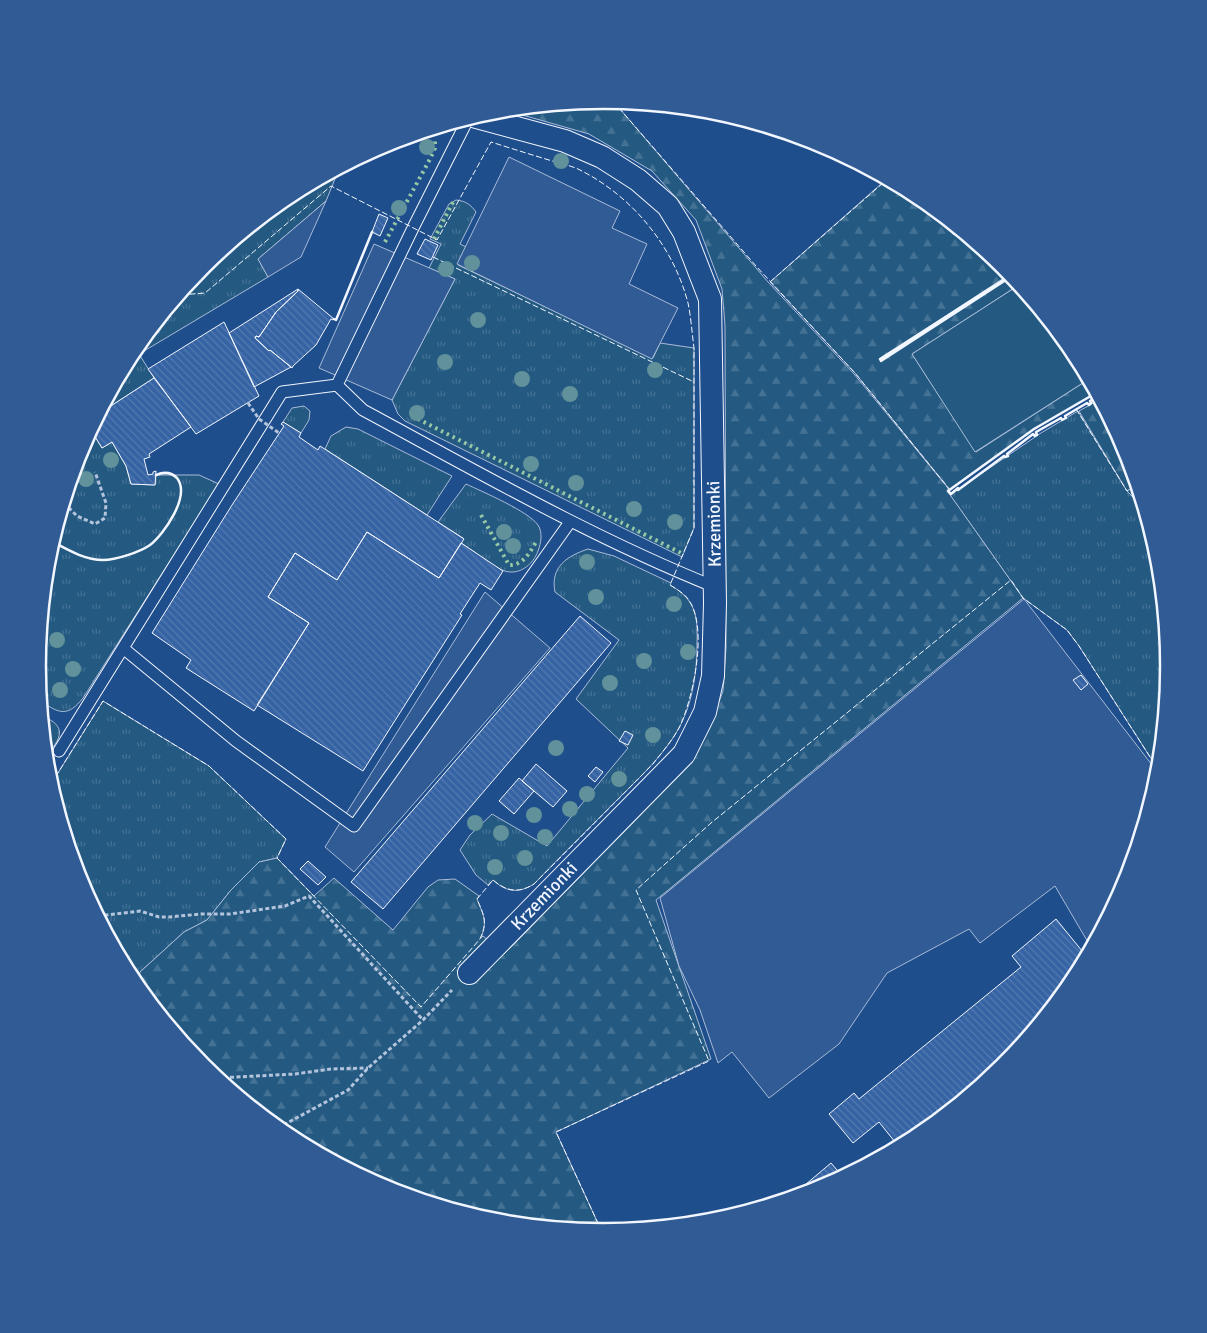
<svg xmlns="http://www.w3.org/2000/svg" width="1207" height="1333" font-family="Signika,sans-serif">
	<defs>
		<pattern id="grass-tufts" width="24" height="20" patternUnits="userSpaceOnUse" patternTransform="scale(1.25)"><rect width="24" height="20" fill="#245a82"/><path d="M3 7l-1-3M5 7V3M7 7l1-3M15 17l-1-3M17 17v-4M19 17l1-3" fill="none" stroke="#447295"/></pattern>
		<pattern id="forest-firs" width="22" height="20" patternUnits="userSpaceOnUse" patternTransform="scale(1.25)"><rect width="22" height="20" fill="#245a82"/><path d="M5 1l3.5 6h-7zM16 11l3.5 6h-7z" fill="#447295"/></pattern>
		<pattern id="building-back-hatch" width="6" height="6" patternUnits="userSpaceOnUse" patternTransform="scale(1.25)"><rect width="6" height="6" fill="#3563a3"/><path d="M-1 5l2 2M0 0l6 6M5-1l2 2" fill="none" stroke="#537ab1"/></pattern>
	</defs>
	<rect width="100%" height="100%" fill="#1f4e8c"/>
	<path fill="url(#grass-tufts)" stroke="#a8bbd7" d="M339,169L326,201L258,259L268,277L139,354L154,378L100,413L133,352L203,266L289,196Z
		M456,200C466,201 471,205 476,212L460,244L466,247L458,265L653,358L660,343L694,348V528L682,557L405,421L398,414L392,400L455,279L429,268L441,244L430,239L449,204Z
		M304,406L310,411L309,420L301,433L283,422L292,408Z
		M1078,411L1127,491L1144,509L1159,556L1169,667L1159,771L1079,646L1067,630L1023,598L950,495L1041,433Z
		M346,427L358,429L452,476L427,515L325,449L331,436Z
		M91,430L102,448L112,442L126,466L131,484L155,485L156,475H199L219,484L83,698C68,717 59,714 41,701L38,666L48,556L81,450Z
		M466,484C483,492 528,511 538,525C543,533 541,543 538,551C533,565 518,577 502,570C490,565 473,550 461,543L463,538L438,522Z
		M588,549L614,556L671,583L670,585C695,599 698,615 697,643C697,671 693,702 679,728C664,755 641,776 620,797C591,826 562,855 534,884C518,894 506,892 493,880L488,885L476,875L460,850L470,835L492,814L547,846L628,748L576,699L619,640L555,592C550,567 567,556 588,549Z
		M103,701L209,766L286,839L277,858L259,862L231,890L207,920L184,932L140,972L136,985L80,883L51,784Z"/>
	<path fill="url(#forest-firs)" stroke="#a8bbd7" d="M604,101H613L768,282L854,374L948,488V492L1023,598L656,900L711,1059L556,1132L602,1232L493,1222L387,1189L289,1137L203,1067L136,985L140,972L184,932L207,920L231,890L259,862L277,858L314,896L334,878L393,930L428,887L438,880L455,879L479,896L477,899C483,915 488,920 481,938L483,936L504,954L689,765L710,727L723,691L726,648L725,325L722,289L696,220L652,171L589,134L505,110Z
		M871,171L918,196L1004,266L1010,274L880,359L881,361L1012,276L1019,285L912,354L976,452L1089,379L1096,393L1034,429L950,490L855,373L770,282L882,183Z
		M1099,400L1127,450L1144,508L1127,491L1079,411Z
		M42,716C68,726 61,739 46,756Z"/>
	<path fill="#245a82" stroke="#a8bbd7" d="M1019,285L1074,352L1089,379L975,452L912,354Z"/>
	<path fill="#305b95" stroke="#a8bbd7" d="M509,157L620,211L612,228L647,244L629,284L678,308L652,359L457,264Z
		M326,201L301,257L268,277L258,259Z
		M374,244L455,279L392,400L319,368Z
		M485,592L550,648L354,872L325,847Z
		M1024,599L1159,774L1126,883L1097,937L1089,944L1055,886L980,943L969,929L887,973L839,1044L769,1098L732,1052L718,1063L700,1010L679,966L660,898Z"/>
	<path fill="url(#building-back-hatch)" stroke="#f2f6ff" d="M379,214L388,218L380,236L372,232Z
		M941,215L959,230L954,235L937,218Z
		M425,239L438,245L431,260L417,254Z
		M298,289L334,319L333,320L331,319L316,345L293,366L292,368L270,350L269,351L255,338L256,336L259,337L276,312L298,291Z
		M298,289V291L276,312L259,337L256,336L255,338L269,351L270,350L291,367L254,387L229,333Z
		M224,322L259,396L196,434L148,369Z
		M154,378L191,427L149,454L150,457L144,459L148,475L153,474V472L156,471L155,485L131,484L126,466L112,442L102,448L91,430L100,413Z
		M283,422L301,433L299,437L318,450L320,446L464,539L439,578L367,532L337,580L295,553L268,597L309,623L254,711L186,668L191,660L152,633L232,505L284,426L281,424Z
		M367,532L439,578L461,543L503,571L491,590L480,583L460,614L462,615L363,771L257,705L309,623L268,597L295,553L337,580Z
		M580,616L611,643L383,909L351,882Z
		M1081,675L1088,684L1081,690L1073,680Z
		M625,731L633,735L628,745L619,741Z
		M536,764L567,791L553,807L522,781Z
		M596,767L603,772L595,782L588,776Z
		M519,778L534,791L514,814L499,801Z
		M308,861L326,877L318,885L300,869Z
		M1056,919L1087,957L1074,981L1004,1067L918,1137L899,1147L879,1122L853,1143L829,1114L854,1093L859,1099L1021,967L1012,956Z
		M831,1163L843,1177L820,1190L803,1195L799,1190Z"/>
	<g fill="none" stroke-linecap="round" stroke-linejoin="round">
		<defs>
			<path id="lane" d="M468,119L413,228L337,385L363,410C478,472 593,538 715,587
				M123,648L236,741L354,826L570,522
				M59,751L282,392L337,385"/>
			<path id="street" d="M469,973L684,754L705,712L713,676L715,603L710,299L684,232L668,206L638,180L602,157L565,141L476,117"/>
		</defs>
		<use href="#lane" stroke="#f2f6ff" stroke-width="13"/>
		<use href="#street" stroke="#f2f6ff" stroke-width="24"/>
		<path stroke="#b3c4dc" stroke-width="3" stroke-dasharray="4 2.5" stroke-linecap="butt" d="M64,503L77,516L95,524L105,518L106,503L95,472
			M98,916L140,911L159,917H169L201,914H230L285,906L309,896L423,1020
			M217,1078L295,1074L331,1069L368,1068
			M278,1128L348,1090L368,1068L423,1020L452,990"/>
		<use href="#lane" stroke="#1f4e8c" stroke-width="11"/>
		<use href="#street" stroke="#1f4e8c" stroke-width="22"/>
		<path stroke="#b3c4dc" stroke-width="3" stroke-dasharray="4 2.5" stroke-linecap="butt" d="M248,403L259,419L279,433"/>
		<path stroke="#97c8a6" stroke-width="4" stroke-dasharray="2.5 4" stroke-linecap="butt" d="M434,239L454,200
			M385,242L430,159L435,148V138
			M412,416L681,553
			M481,515L509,565C523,566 531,551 537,540"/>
		<path stroke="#f2f6ff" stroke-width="1" stroke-dasharray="6 2.5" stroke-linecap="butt" d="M613,101L756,266L855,373L950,490
			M433,257L694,382
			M770,282L883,183L871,171
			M1076,409L1127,491L1137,485
			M51,784L103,701L209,766L286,839L277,858L421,1007L480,939C488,921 484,916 477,899L493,880C506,891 518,894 534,884L653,764C662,752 673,740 680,726C693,698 709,626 688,599C684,593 676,589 670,585L694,528V348C692,333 691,317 688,303C673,245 631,195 578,169C569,165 558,163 549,160C529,154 510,148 491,142L437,240L331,186L205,293L180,295
			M602,1232L556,1132L709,1061L636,890L711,823L1011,580L1023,598L1067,630L1079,646L1159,771"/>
		<path stroke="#f2f6ff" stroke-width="2.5" d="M1011,275L880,359L881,361L1012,276
			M334,319L336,320L372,232
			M1096,393L1034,429L948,491L951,494L958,488V490L1004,456L1005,457L1008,456L1007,454L1033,434L1035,436L1037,435L1036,432L1061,418L1062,420L1066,418L1065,416L1087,403L1089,405L1091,403L1090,401L1098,396
			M53,542C68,550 85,560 103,560C116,560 140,552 150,545C164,534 191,496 177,478C171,472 163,472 156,475"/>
	</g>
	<g fill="#61919a">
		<circle cx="427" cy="147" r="8"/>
		<circle cx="561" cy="161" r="8"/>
		<circle cx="399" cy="208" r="8"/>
		<circle cx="472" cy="263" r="8"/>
		<circle cx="446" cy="269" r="8"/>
		<circle cx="478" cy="320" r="8"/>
		<circle cx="445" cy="362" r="8"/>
		<circle cx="655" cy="370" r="8"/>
		<circle cx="522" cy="379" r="8"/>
		<circle cx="570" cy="394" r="8"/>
		<circle cx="417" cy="413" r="8"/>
		<circle cx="111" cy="460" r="8"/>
		<circle cx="531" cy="464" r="8"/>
		<circle cx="86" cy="479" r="8"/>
		<circle cx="576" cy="483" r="8"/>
		<circle cx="634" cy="509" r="8"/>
		<circle cx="675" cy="522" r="8"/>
		<circle cx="504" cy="532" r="8"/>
		<circle cx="513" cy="546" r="8"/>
		<circle cx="587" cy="562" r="8"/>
		<circle cx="596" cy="597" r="8"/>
		<circle cx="674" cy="604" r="8"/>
		<circle cx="57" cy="640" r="8"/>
		<circle cx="688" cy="652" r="8"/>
		<circle cx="644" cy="661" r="8"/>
		<circle cx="73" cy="669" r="8"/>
		<circle cx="610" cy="683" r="8"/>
		<circle cx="60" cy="690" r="8"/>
		<circle cx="653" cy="735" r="8"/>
		<circle cx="556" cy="748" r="8"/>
		<circle cx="619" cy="779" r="8"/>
		<circle cx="587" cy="794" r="8"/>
		<circle cx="570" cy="809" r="8"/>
		<circle cx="534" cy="815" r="8"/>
		<circle cx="475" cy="823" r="8"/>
		<circle cx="501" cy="833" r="8"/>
		<circle cx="545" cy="837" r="8"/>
		<circle cx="525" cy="858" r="8"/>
		<circle cx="495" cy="867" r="8"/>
	</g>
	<g text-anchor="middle" stroke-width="4" stroke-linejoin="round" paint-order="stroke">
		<g font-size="18" fill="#f2f6ff" stroke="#1f4e8c">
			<text transform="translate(714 524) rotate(-91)" y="6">Krzemionki</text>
			<text transform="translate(544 896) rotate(-46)" y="6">Krzemionki</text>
		</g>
	</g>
	<path d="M0 0H1207V1333H0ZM46 666a557 557 0 1 1 1114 0a557 557 0 1 1-1114 0Z" fill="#305b95" fill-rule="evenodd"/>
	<path fill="none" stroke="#f2f6ff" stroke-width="2.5" d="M46 666a557 557 0 1 1 1114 0a557 557 0 1 1-1114 0Z"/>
</svg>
